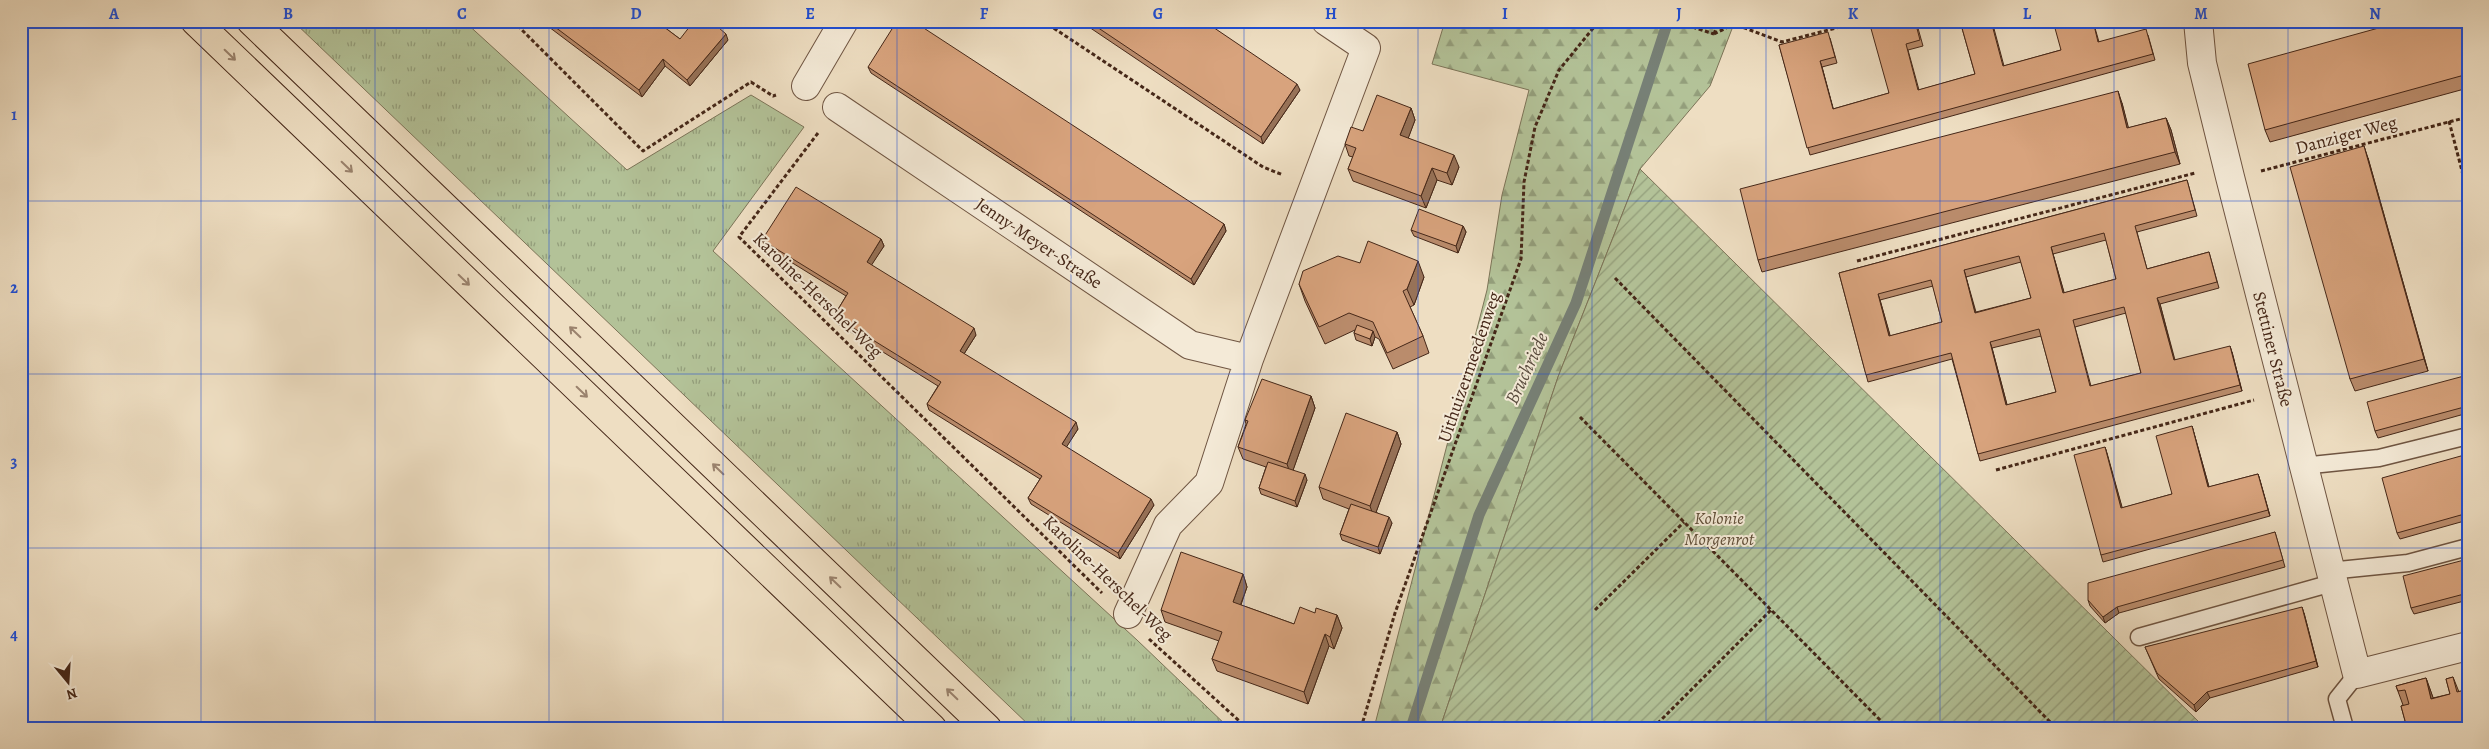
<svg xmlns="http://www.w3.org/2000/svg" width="2489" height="749" font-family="Alegreya,serif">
	<defs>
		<pattern id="grass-tufts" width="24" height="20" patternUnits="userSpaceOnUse" patternTransform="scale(1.25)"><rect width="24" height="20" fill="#b3c298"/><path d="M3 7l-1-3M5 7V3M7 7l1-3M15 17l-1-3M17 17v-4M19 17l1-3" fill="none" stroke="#939e7b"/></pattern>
		<pattern id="forest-firs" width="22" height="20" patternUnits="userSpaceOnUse" patternTransform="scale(1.25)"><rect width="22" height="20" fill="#b3c298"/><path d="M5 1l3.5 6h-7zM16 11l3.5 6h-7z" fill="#939e7b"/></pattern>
		<pattern id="garden-furrows" width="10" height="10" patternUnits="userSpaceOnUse" patternTransform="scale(1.25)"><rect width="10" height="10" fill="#b3c298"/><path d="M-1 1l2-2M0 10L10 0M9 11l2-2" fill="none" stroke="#939e7b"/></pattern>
	</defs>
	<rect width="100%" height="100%" fill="#eedec2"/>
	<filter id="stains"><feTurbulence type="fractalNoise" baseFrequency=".004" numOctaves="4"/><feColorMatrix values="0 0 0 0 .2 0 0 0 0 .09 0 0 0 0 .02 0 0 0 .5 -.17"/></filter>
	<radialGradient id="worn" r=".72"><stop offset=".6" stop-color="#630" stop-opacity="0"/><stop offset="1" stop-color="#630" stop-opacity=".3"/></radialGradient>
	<path fill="url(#grass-tufts)" stroke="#7c7458" d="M293,21H464L627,170L751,95L804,127L713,251L1137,640L1229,728H1032Z"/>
	<path fill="url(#forest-firs)" stroke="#7c7458" d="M1445,21H1735L1710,86L1640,169L1558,377L1440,728H1374L1487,290L1502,195L1529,90L1432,64Z"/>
	<path fill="url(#garden-furrows)" stroke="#7c7458" d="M1640,169L2205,728H2206H1440L1558,377Z"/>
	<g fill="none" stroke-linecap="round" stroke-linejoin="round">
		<path stroke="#778076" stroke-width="11" d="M1411,728L1479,515L1576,303L1668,21"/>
		<defs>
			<path id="service" d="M2302,466L2379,458L2468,436
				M2329,571L2408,563L2468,547
				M2139,637L2332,583
				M2345,728L2337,699L2357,674"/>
			<path id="minor" d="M2198,21L2202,63L2230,177L2357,674L2468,646
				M806,86L844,21
				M837,107L1190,345L1249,359
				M1128,614L1168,525L1209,483L1249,359L1366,48L1326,21"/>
			<path id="trunk" d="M195,21L932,728
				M251,21L987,728"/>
		</defs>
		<use href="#service" stroke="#6f5542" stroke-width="19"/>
		<use href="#minor" stroke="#6f5542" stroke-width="30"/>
		<use href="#trunk" stroke="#452718" stroke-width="30"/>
		<path stroke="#452718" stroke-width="3" stroke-dasharray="4 2.5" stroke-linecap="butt" d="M513,21L643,151L751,82L773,96L776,95
			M1043,21L1263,167L1283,175
			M1674,21L1714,34
			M1714,34L1734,24L1782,42L1863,21
			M1714,34L1719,21
			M2449,121L2468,194
			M818,133L739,237L1102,593
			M2261,171L2468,117
			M1857,261L2195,173
			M1615,278L2056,728
			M1580,417L1888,728
			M1996,470L2254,400
			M1595,610L1684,522
			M1149,639L1247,728
			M1361,728L1395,613L1521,259L1524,182L1535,127L1559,70L1599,21
			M1653,728L1771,610"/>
		<use href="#service" stroke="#f4ead7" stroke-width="16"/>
		<use href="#minor" stroke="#f4ead7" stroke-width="28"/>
		<use href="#trunk" stroke="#eedec2" stroke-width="28"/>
	</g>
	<path fill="#ba8c6c" stroke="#452718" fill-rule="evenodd" d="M541,21H656L680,39L728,40L690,86L665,66L642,97Z
		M1080,21H1204L1300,90L1263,144Z
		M1882,21H1916L1923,46L1908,50L1919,90L1975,74L1960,21H2005L1993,25L2004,66L2061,50L2093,21L2099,42L2148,35L2155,60L1810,155L1779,45L1830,38L1837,63L1822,67L1833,109L1889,93Z
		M2468,21V88L2270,142L2265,130Z
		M868,67L1224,224L1226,231L1194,285L871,73Z
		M2122,103L2128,128L2166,118L2171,130L2180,164L1762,272L1758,260Z
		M1411,108L1415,120L1408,138L1459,167L1452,185L1437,180L1426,208L1353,181L1348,169L1353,157L1349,156L1345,144L1363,131Z
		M2368,158L2428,371L2355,391L2350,379Z
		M2187,180L2197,216L2137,232L2147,269L2209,252L2219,288L2160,304L2175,360L2232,352L2242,391L1980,461L1952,359L1868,382L1839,273ZM2106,240L2116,279L2064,293L2053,254ZM2021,262L2031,298L1976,312L1966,277ZM1933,286L1942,322L1890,336L1880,300ZM2126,313L2141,373L2091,386L2075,327ZM2041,336L2056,392L2007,405L1992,348Z
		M1463,226L1466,232L1458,253L1414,236L1411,230Z
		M881,239L884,246L871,265L976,335L964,354L1078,429L1066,447L1154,505L1120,559L1031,504L1028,498L1040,479L929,410L927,404L938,386L836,323L834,316L846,296L765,246L762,240Z
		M1360,263L1424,277L1414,305L1410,307L1423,336L1429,353L1393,369L1379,339L1375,337L1372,346L1356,340L1354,333L1355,330L1325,344L1305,301L1299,284Z
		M2468,388V413L2378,438L2375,431Z
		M1311,396L1315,408L1293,470L1307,480L1297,507L1261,494L1259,488L1266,467L1243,459L1238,447L1246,424L1245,420Z
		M2192,426L2209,487L2258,474L2270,516L2103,562L2101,555L2105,447L2122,508L2172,494Z
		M1397,432L1401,444L1376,512L1392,523L1380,554L1342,540L1340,534L1349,509L1323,499L1319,487Z
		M2468,454V520L2400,539L2397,533Z
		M2275,532L2285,567L2119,613L2105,623L2090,606L2088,600Z
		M2468,559V600L2414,614L2411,608Z
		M1243,574L1247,587L1241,605L1294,624L1315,613L1337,615L1342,628L1334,649L1329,646L1308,704L1217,671L1212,659L1219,641L1165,622L1161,610Z
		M2304,613L2318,667L2210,698L2196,712L2159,679L2145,647Z
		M2453,677L2459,692L2468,689V728H2407L2401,706L2403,705L2396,686L2426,678L2433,698L2450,694L2446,679Z"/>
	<path fill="#977258" stroke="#452718" d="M726,34L728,40L690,86L687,80Z
		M663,59L665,66L642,97L639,90Z
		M1820,61L1822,67L1835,115L1833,109Z
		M1297,84L1300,90L1263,144L1261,137Z
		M2118,91L2122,103L2132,141L2127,128Z
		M1411,108L1415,120L1405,147L1400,135Z
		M2166,118L2171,130L2180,164L2175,152Z
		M2364,146L2368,158L2428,371L2424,359Z
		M1454,155L1459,167L1452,185L1447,173Z
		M1432,168L1437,180L1426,208L1421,196Z
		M1224,224L1226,231L1194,285L1191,279Z
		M1463,226L1466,232L1458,253L1456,246Z
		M881,239L884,246L869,269L867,262Z
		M2051,247L2053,254L2066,299L2063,293Z
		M1418,261L1424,277L1414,305L1407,289Z
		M1964,270L1966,277L1977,319L1975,313Z
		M1878,294L1880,300L1892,342L1889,336Z
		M2157,298L2160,304L2176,367L2174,360Z
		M974,328L976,335L962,357L960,351Z
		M1373,331L1375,337L1372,346L1370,339Z
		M1990,342L1992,348L2009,412L2006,405Z
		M2230,346L2232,352L2242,391L2240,385Z
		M1311,396L1315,408L1291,476L1287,464Z
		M1076,422L1078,429L1064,451L1062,444Z
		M2192,426L2194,433L2211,494L2208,487Z
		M1397,432L1401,444L1374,518L1370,506Z
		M2105,447L2107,453L2124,514L2121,508Z
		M1305,474L1307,480L1297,507L1295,501Z
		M2258,474L2260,480L2270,516L2268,510Z
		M1151,499L1154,505L1120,559L1118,553Z
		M1389,517L1392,523L1380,554L1378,547Z
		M1243,574L1247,587L1237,614L1233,602Z
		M2117,607L2119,613L2105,623L2103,617Z
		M2302,607L2304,613L2318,667L2316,661Z
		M1337,615L1342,628L1334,649L1330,637Z
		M1325,634L1329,646L1308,704L1304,692Z
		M2426,678L2435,703L2431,699Z
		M2207,692L2210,698L2196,712L2194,705Z"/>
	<path fill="#d8a37d" stroke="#452718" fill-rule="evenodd" d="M547,21H656L680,39L694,21H711L726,34L687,80L663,59L639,90Z
		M897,21H913L1224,224L1191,279L868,67Z
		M1088,21H1204L1297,84L1261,137Z
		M1882,21H1915L1920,40L1906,44L1918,90L1975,74L1960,21H1991L2003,66L2061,50L2053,21H2093L2098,42L2146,29L2153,54L1807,148L1779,45L1828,32L1835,57L1820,61L1833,109L1889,93L1870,25Z
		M2404,21H2468V74L2265,130L2248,64Z
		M2118,91L2127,128L2166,118L2175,152L1758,260L1740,189Z
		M1377,95L1411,108L1400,135L1454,155L1447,173L1432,168L1421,196L1348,169L1356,148L1345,144L1351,127L1363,131Z
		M2364,146L2424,359L2350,379L2290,167Z
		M2187,180L2195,210L2135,226L2147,269L2209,252L2217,282L2157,298L2174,360L2230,346L2240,385L1978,454L1951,353L1866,375L1839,273ZM2104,233L2116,279L2063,293L2051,247ZM2019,256L2031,298L1975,313L1964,270ZM1931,280L1942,322L1889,336L1878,294ZM2124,307L2141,373L2090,386L2073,320ZM2039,329L2056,392L2006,405L1990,342Z
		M796,187L881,239L867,262L974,328L960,351L1076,422L1062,444L1151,499L1118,553L1028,498L1042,476L927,404L941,382L834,316L848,293L762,240Z
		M1419,209L1463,226L1456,246L1411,230Z
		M1368,241L1418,261L1407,289L1403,291L1423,336L1387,353L1373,322L1349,313L1319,327L1299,284L1303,271L1338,256L1360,263Z
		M1357,325L1373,331L1370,339L1354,333Z
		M2464,376L2468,390V406L2375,431L2367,402Z
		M1262,379L1311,396L1287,464L1238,447L1248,421L1245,420Z
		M1346,413L1397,432L1370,506L1319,487Z
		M2192,426L2208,487L2258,474L2268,510L2101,555L2074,455L2105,447L2121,508L2172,494L2156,436Z
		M2468,454V513L2397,533L2382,478Z
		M1268,462L1305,474L1295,501L1259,488Z
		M1351,504L1389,517L1378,547L1340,534Z
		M2275,532L2283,560L2117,607L2103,617L2088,600V583Z
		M1181,552L1243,574L1233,602L1294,624L1300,607L1315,613L1316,608L1337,615L1330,637L1325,634L1304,692L1212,659L1222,632L1161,610Z
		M2468,559V593L2411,608L2403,576Z
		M2302,607L2316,661L2207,692L2194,705L2157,673L2145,647Z
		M2453,677L2457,692L2468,689V728H2407L2401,706L2409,704L2405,690L2398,691L2396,686L2426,678L2431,699L2450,694L2446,679Z"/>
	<defs><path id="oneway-shaft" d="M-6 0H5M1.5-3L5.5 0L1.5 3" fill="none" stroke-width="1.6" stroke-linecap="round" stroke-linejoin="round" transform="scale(1.25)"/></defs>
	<g stroke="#9a826d">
		<use href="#oneway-shaft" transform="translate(230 55) rotate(44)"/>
		<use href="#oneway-shaft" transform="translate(347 167) rotate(44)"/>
		<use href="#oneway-shaft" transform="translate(464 280) rotate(44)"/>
		<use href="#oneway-shaft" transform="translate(575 332) rotate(-136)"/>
		<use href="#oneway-shaft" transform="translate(582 392) rotate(44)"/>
		<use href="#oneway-shaft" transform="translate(718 469) rotate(-136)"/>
		<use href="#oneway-shaft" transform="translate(835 582) rotate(-136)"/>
		<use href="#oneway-shaft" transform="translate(952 694) rotate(-136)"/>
	</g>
	<path fill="none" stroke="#1d4ed8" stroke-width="1" stroke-opacity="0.55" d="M201,21V728M375,21V728M549,21V728M723,21V728M897,21V728M1071,21V728M1244,21V728M1418,21V728M1592,21V728M1766,21V728M1940,21V728M2114,21V728M2288,21V728M21,201H2468M21,374H2468M21,548H2468"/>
	<g text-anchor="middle" stroke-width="4" stroke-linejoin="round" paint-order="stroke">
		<g font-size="18" fill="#452718" stroke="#f4ead7">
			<text transform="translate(2346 135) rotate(-15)" y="6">Danziger Weg</text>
			<text transform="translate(1039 243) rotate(34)" y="6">Jenny-Meyer-Straße</text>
			<text transform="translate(818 295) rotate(44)" y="6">Karoline-Herschel-Weg</text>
			<text transform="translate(2273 349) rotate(76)" y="6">Stettiner Straße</text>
			<text transform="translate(1469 367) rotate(-71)" y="6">Uithuizermeedenweg</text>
			<text transform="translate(1108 578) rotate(44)" y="6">Karoline-Herschel-Weg</text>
		</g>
		<g font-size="18" font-style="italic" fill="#604e38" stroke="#f4ead7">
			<text x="1719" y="524">Kolonie<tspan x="1719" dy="21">Morgenrot</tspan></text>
		</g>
		<g font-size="19" font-style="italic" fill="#5a4c3f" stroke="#f4ead7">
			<text transform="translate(1526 368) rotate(-65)" y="7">Bruchriede</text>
		</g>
	</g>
	<rect width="2489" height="749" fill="none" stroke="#eedec2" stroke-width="55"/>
	<g transform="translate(68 682) rotate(162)" stroke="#f4ead7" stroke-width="4" paint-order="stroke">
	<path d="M0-4L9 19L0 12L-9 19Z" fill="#452718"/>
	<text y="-8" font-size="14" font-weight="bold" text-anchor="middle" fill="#452718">N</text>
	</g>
	<rect x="28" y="28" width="2434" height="694" fill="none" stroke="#1d4ed8" stroke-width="2"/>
	<g font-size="16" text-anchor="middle" font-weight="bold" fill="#1d4ed8">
		<text x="114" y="19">A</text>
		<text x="288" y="19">B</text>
		<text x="462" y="19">C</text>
		<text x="636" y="19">D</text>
		<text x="810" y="19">E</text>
		<text x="984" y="19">F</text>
		<text x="1158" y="19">G</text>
		<text x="1331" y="19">H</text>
		<text x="1505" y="19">I</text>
		<text x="1679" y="19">J</text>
		<text x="1853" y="19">K</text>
		<text x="2027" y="19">L</text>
		<text x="2201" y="19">M</text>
		<text x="2375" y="19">N</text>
		<text x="14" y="120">1</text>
		<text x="14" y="293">2</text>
		<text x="14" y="467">3</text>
		<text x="14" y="640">4</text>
	</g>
	<rect width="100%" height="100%" filter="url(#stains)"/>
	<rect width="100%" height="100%" fill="url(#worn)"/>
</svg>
